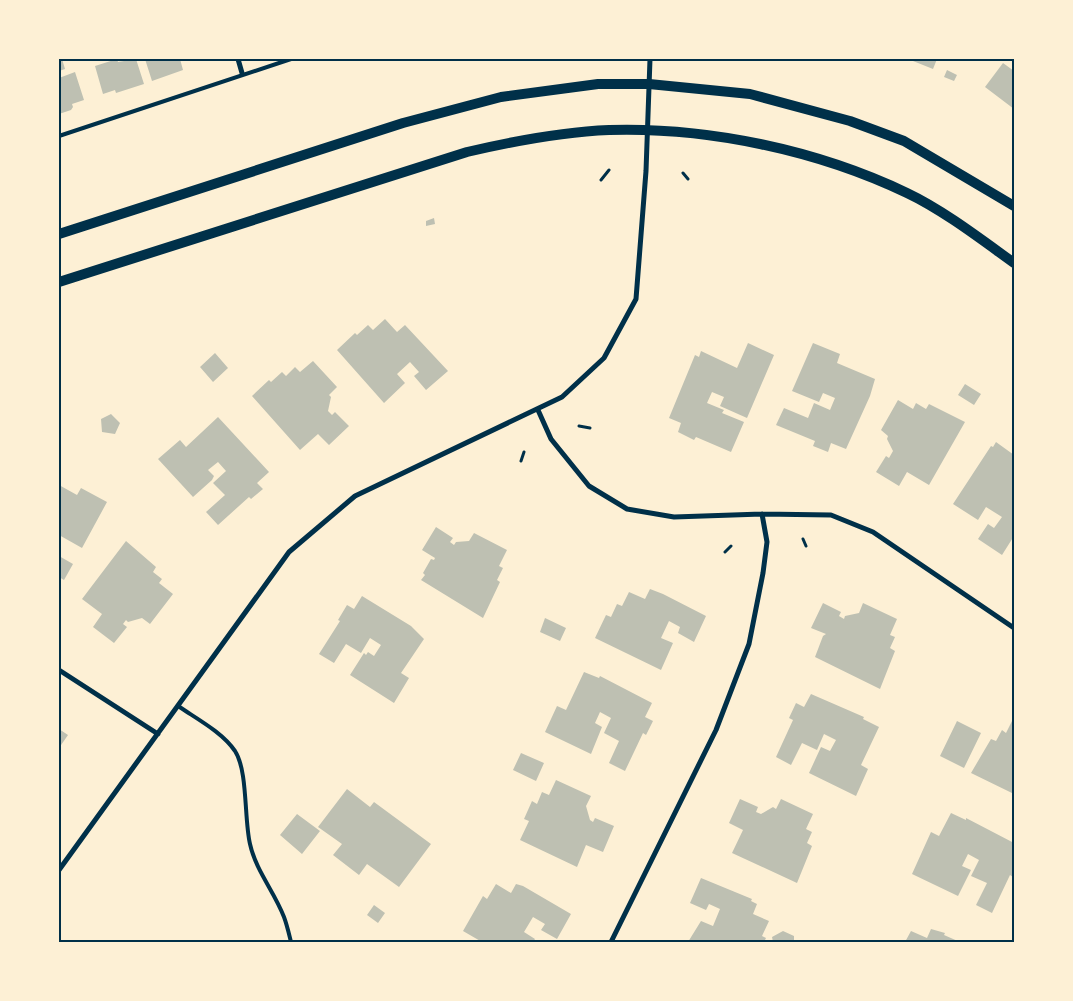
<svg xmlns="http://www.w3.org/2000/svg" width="1073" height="1001" font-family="Quicksand,sans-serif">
	<rect width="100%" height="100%" fill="#fdf0d5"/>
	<path fill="#bec0b2" d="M59,59H62L65,69L59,71Z
		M117,59L118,62L136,59L144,84L116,93L115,90L103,94L95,66Z
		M145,59H180L183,70L152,81Z
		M908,59H937L933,69Z
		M1003,63L1014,71V109L985,87Z
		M947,70L957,75L954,81L944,77Z
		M75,72L84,100L72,104L73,107L71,110L59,114V78Z
		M434,218L435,224L426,226V221Z
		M385,319L397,332L405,325L448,371L426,390L414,376L419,372L410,362L397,374L405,383L384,403L337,350L355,333L357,335L368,325L373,330Z
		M748,343L774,355L747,418L720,406L724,397L712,392L707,403L724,410L722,413L744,422L731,452L696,437L694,440L678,432L681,423L669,418L695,355L699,357L701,351L737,368Z
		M813,343L840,354L837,363L875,379L870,396L846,449L831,443L828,452L813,446L815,441L776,425L784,408L808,418L814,403L830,410L835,398L823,393L819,402L792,391Z
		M215,353L228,368L213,382L200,367Z
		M313,361L337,387L329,395L331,397L328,411L332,415L335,412L349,426L329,445L318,434L300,450L252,396L269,380L271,382L282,372L286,376L295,367L300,372Z
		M965,384L981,394L974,405L958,395Z
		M898,400L913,409L916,403L926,409L929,404L965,422L929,485L907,472L899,486L876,472L886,456L889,458L893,451L887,439L888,436L881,430Z
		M111,414L120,423L115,434L102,432L101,419Z
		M218,417L269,472L257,483L263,489L251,499L249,497L218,525L206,512L225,495L213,483L226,471L218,462L208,470L214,476L212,480L193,497L158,459L180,440L186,447Z
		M996,442L1014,455V536L1002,555L978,539L988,524L994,528L1002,517L986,507L978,520L953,504L991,446L993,447Z
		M59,485L77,495L81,488L107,502L82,548L59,535L61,524L59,523Z
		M436,527L453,538L450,542L454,545L456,542L469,541L474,533L507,550L499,566L503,568L497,580L500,582L483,618L421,580L425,575L423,573L431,559L434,560L435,558L422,550Z
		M126,541L156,567L153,572L162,579L159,583L173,594L150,624L142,618L128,622L126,620L123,624L127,627L114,643L93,627L102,614L82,599Z
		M59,556L73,564L64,580L59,577Z
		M650,589L663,594L706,616L694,642L678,633L680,627L669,621L661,638L673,643L661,670L595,638L606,615L611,617L617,604L622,606L629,592L645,599Z
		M362,596L411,626L424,639L401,673L409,678L394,703L350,675L364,653L366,655L368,652L374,656L381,645L370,638L361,653L346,644L334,663L319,654L340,621L338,620L347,605L354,609Z
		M823,603L841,612L839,616L844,619L845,616L859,613L863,603L897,619L890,635L895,637L890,648L895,651L880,689L815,657L823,636L826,634L811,628Z
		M545,618L566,628L560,641L540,632Z
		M584,672L599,678L600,676L652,703L645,717L653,721L646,735L643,733L625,771L609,763L619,741L604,733L611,718L600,712L595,723L602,727L591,754L545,732L557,706L566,710Z
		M811,694L864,717L863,719L879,727L861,765L868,769L856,796L809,773L821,747L830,751L836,740L824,734L817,750L802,743L791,765L776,757L793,720L789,718L796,703L804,707Z
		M1014,717V794L971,773L991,739L996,741L1002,730L1006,733Z
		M957,721L981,733L964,768L940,756Z
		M59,729L68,735L59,748Z
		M521,753L544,763L536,781L513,770Z
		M556,780L591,796L586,806L590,820L593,822L595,818L614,826L603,852L586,845L577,867L520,840L529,821L524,819L532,801L537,804L542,792L549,795Z
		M347,789L370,807L374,802L431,844L399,887L367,864L359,875L333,855L342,844L318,827Z
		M740,799L758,807L756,812L761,814L773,807L776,809L781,799L813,814L806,829L812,832L807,843L812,846L797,883L732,853L743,830L729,823Z
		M951,813L966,820V818L1014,843L1012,859L1014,875L1013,877L1010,875L992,913L976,905L987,883L971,876L979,860L968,854L962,866L971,870L958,896L912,874L931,832L939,836Z
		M297,814L320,831L302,854L280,835Z
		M701,878L752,899L751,901L757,904L753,914L769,921L762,936L766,938L764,942H688L701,921L713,926L720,909L709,904L706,910L690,903Z
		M496,884L511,893L516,884L523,886L571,914L557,939L541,930L545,924L533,917L524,932L535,939L533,942H482L463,931L483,896L487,899Z
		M374,905L385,913L378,923L367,915Z
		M931,929L945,933L944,935L960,942H905L911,931L927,938Z
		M783,931L794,936V942H773L772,937Z"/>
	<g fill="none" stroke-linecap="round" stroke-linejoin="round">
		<path stroke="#003049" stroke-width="3" d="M683,173L688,179
			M601,180L609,170
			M579,426L590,428
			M521,461L524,452
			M803,539L806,546
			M725,552L731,546"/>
		<path stroke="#003049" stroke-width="4" d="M59,136L291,59
			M178,706C197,719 222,732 235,751C248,771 244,819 250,844C256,871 274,891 284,917C287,925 289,934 291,942"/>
		<path stroke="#003049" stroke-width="5" d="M238,59L242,73
			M538,410L551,439L589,486L627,509L674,517L762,514L831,515L873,532L1014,628
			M59,670L158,734
			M59,870L289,552L355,496L562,397L604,358L636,299L646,171L650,59
			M611,942L716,730L749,644L763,573L767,542L762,514"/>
		<path stroke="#003049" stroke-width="10" d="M59,234L403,123L501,97L598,84H649L750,94L850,121L904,141L1014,206
			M59,282L467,152C514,141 561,132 609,130C708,127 817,150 907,193C943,210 982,240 1014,263"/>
	</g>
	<rect width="1073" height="1001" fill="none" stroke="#fdf0d5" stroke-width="120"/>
	<rect x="60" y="60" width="953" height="881" fill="none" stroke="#003049" stroke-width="2"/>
</svg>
